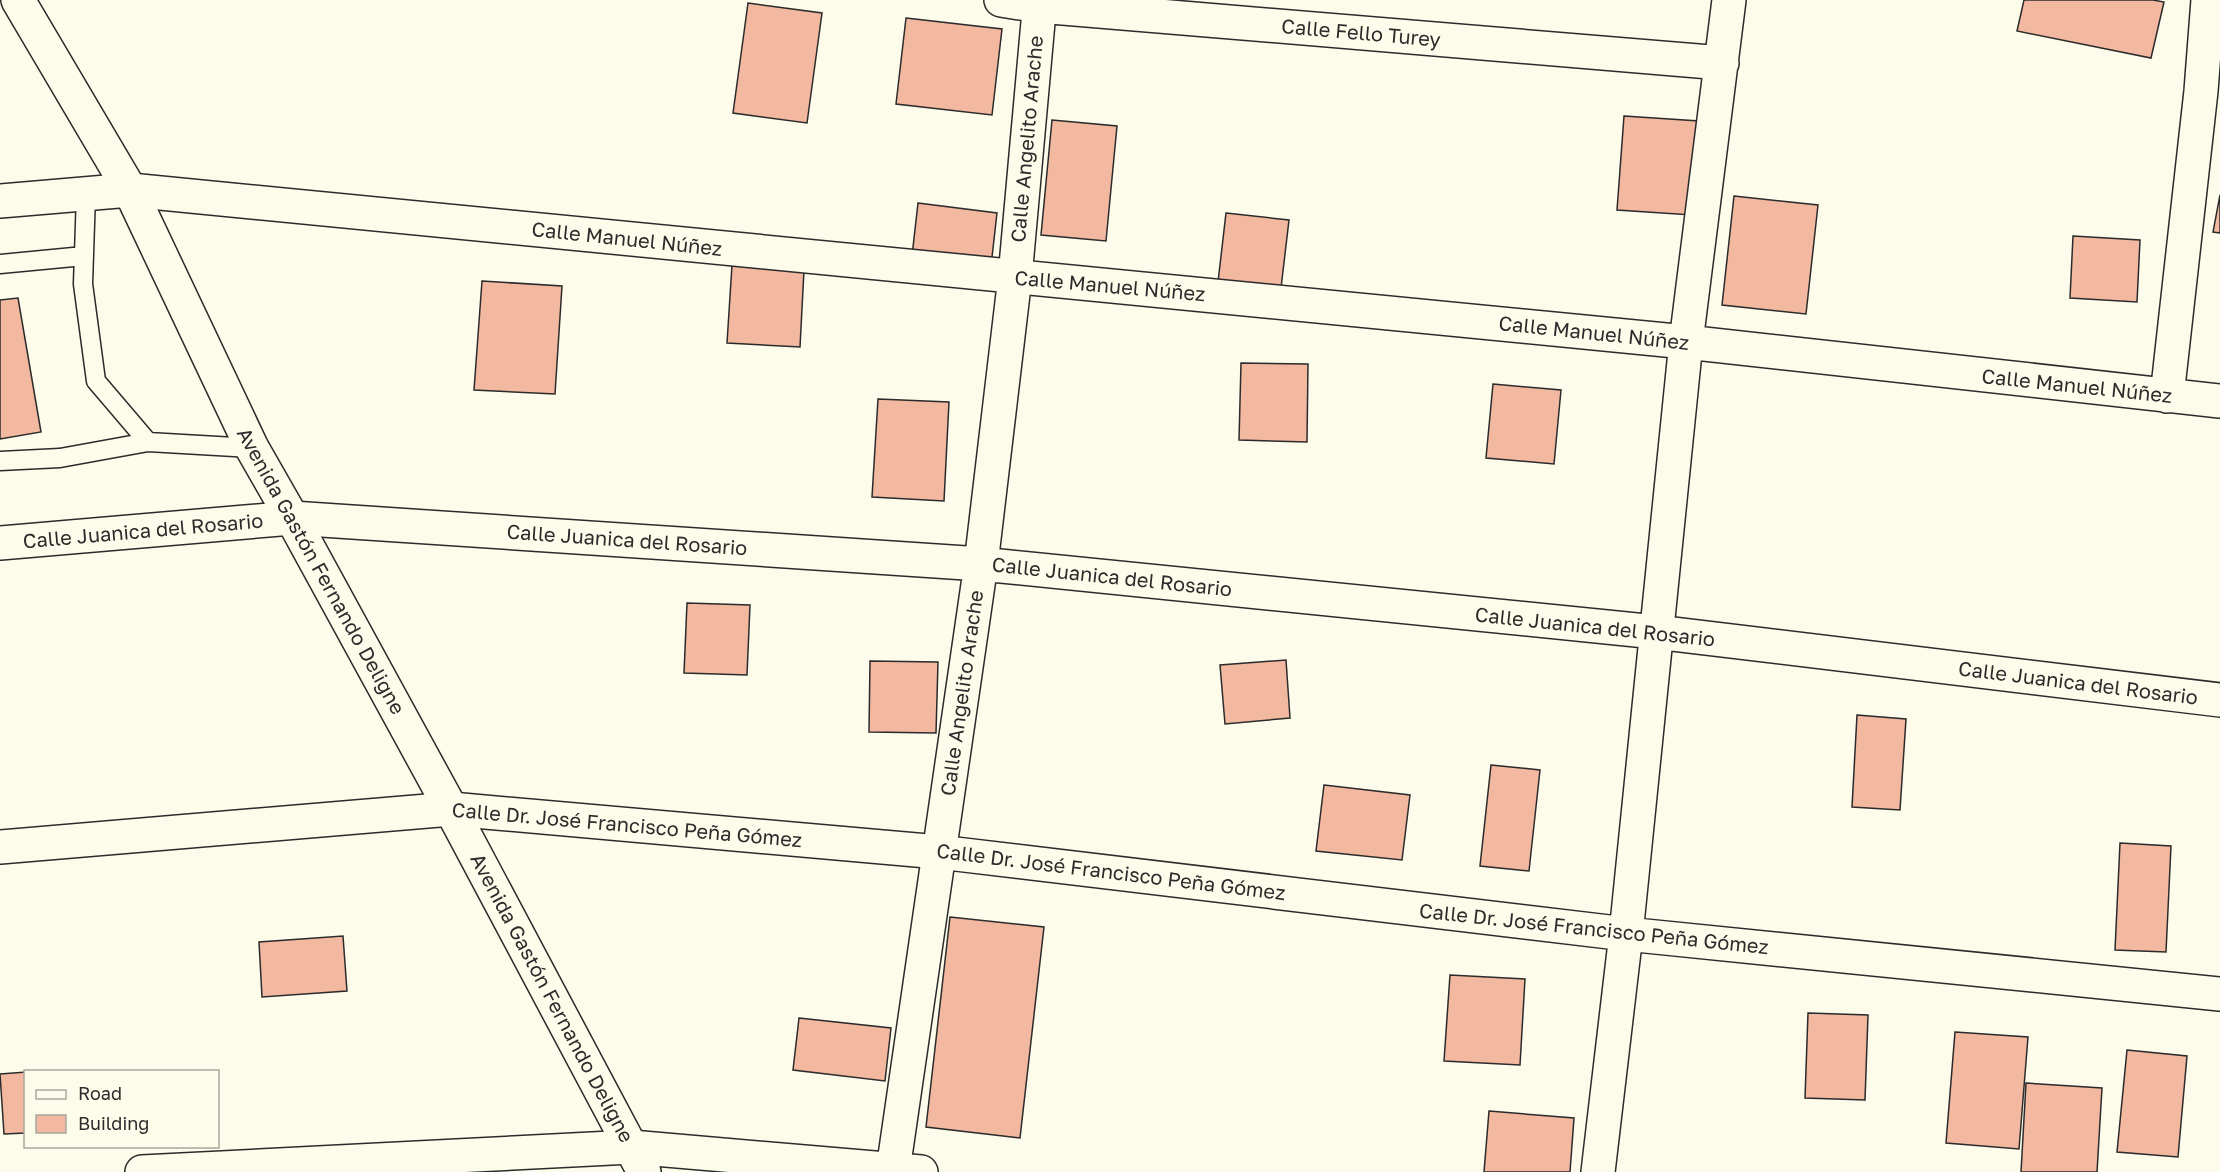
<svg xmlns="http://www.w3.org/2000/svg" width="2220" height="1172" font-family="'Golos Text',sans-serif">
	<rect width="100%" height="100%" fill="#fdfbea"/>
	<path fill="#f2b8a0" stroke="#2b2b2b" stroke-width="1.5" d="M2024,0H2153L2164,2L2151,58L2017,31Z
		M748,3L822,13L807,123L733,113Z
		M906,18L1002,29L992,115L896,104Z
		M1624,116L1699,121L1692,215L1617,210Z
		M1052,120L1117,126L1106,241L1041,235Z
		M2220,195V233L2213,232Z
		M1734,196L1818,205L1806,314L1722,305Z
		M918,203L997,213L991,266L912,256Z
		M1226,213L1289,220L1281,288L1218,282Z
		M2073,236L2140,240L2137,302L2070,298Z
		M732,265L804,270L800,347L727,343Z
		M482,281L562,286L555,394L474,390Z
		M18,298L41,432L0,439V300Z
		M1241,363L1308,364L1307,442L1239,440Z
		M1493,384L1561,390L1554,464L1486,458Z
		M878,399L949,402L944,501L872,497Z
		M687,603L750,605L747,675L684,673Z
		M1286,660L1290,718L1225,724L1220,665Z
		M870,661L938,662L936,733L869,732Z
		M1857,715L1906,719L1900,810L1852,807Z
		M1491,765L1540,770L1529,871L1480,866Z
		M1324,785L1410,795L1402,860L1316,851Z
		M2120,843L2171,846L2166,952L2115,950Z
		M950,917L1044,927L1020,1138L926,1127Z
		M343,936L347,991L262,997L259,942Z
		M1450,975L1525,979L1520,1065L1444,1061Z
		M1808,1013L1868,1015L1865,1100L1805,1098Z
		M799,1018L891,1028L885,1081L793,1070Z
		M1955,1032L2028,1037L2019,1149L1946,1143Z
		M2127,1050L2187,1056L2178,1157L2117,1152Z
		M26,1072V1133L4,1134L0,1074Z
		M2026,1083L2102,1088L2097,1172H2021Z
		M1489,1111L1574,1118L1570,1172H1484Z"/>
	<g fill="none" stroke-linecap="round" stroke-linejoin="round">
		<defs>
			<path id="lane" d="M86,194L83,284L96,381L148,442L252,448
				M0,264L84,256
				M0,461L60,458L148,442"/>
			<path id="street" d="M1001,0L1039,6L1722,63
				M0,201L130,190L1686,342L2220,401
				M2167,396L2201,91L2208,0
				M292,518L981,564L1656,632L2220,700
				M0,847L451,809L939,852L1626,934L2220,994
				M893,1170L981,564L1015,277L1040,0
				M142,1172L631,1147L921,1172
				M1598,1172L1626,934L1686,342L1729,0"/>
			<path id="secondary" d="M18,0L130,190L252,448L292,518L451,809L644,1172
				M0,543L292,518"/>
		</defs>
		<use href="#lane" stroke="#2b2b2b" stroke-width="21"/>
		<use href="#street" stroke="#2b2b2b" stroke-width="36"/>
		<use href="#secondary" stroke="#2b2b2b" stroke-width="36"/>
		<use href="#lane" stroke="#fdfbea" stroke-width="18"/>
		<use href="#street" stroke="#fdfbea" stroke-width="33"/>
		<use href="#secondary" stroke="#fdfbea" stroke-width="33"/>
	</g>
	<g text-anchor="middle" stroke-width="4.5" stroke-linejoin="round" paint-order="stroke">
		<g font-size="20" fill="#2b2b2b" stroke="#fdfbea">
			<text transform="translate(1361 33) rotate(5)" y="7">Calle Fello Turey</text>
			<text transform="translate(1027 139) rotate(-85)" y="7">Calle Angelito Arache</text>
			<text transform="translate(627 239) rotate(6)" y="7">Calle Manuel Núñez</text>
			<text transform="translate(1110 286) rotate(5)" y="7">Calle Manuel Núñez</text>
			<text transform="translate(1594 333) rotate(6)" y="7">Calle Manuel Núñez</text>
			<text transform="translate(2077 386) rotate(6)" y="7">Calle Manuel Núñez</text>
			<text transform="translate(143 531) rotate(-5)" y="7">Calle Juanica del Rosario</text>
			<text transform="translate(627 540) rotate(4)" y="7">Calle Juanica del Rosario</text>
			<text transform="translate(321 571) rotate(61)" y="7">Avenida Gastón Fernando Deligne</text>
			<text transform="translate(1112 577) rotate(6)" y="7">Calle Juanica del Rosario</text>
			<text transform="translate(1595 627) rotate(6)" y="7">Calle Juanica del Rosario</text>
			<text transform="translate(2078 683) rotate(7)" y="7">Calle Juanica del Rosario</text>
			<text transform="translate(962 693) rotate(-82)" y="7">Calle Angelito Arache</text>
			<text transform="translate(627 825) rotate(5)" y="7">Calle Dr. José Francisco Peña Gómez</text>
			<text transform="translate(1111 872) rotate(7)" y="7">Calle Dr. José Francisco Peña Gómez</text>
			<text transform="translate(1594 929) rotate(6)" y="7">Calle Dr. José Francisco Peña Gómez</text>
			<text transform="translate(552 998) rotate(62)" y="7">Avenida Gastón Fernando Deligne</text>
		</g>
	</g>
	<rect x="24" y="1070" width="195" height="78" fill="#fdfbea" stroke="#a9a89e" stroke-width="1.5"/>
	<rect x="36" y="1090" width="30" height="9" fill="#fdfbea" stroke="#a9a89e" stroke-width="1.5"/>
	<text x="78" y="1100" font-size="18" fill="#2b2b2b">Road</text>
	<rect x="36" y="1115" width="30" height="18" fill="#f2b8a0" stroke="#a9a89e" stroke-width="1.5"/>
	<text x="78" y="1130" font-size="18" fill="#2b2b2b">Building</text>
</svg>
